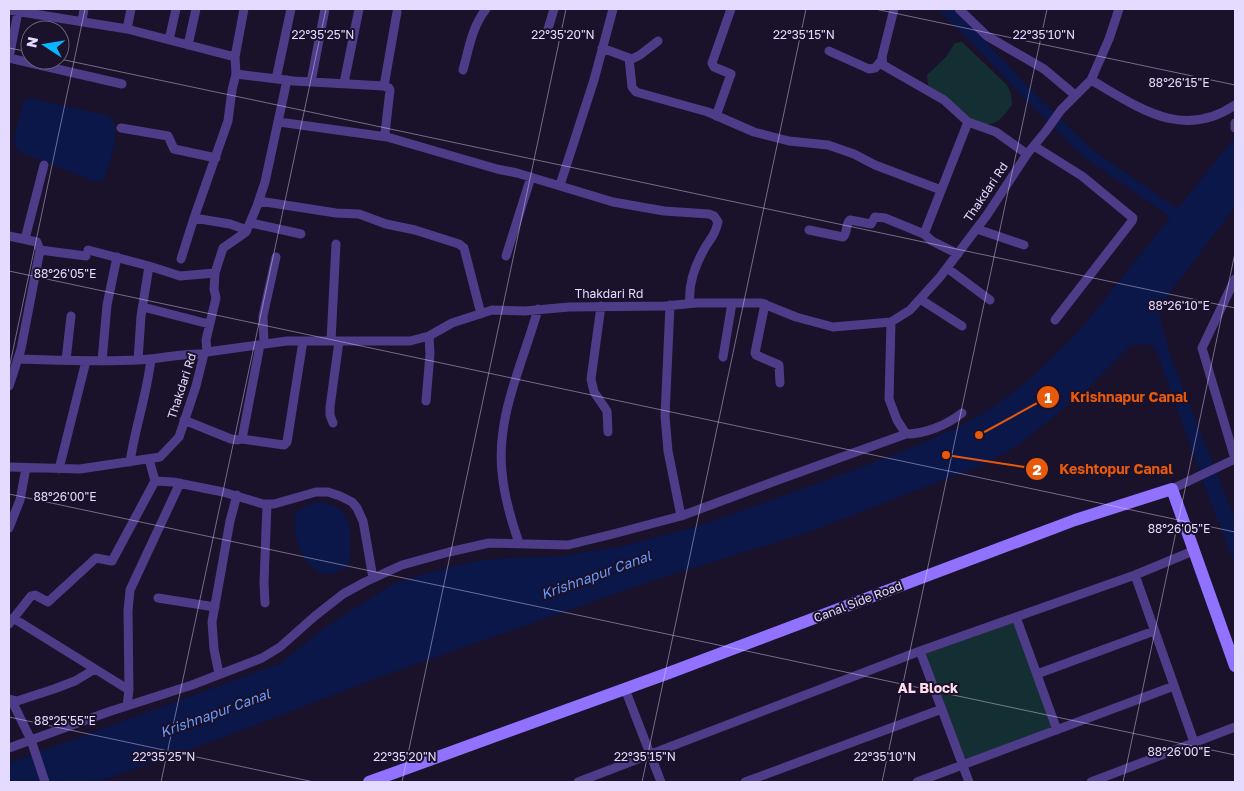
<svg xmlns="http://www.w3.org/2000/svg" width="1244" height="791" font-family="'Golos Text',sans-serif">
	<rect width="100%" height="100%" fill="#1a112a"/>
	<path fill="#142f34" d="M962,42L1007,85L1011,94L1012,105C1008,110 1002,119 996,122C973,133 943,99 928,85L927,75L946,57L955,43Z
		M1015,622L1052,729L965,761L925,654Z"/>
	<path fill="#0b1649" d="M29,98L106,115L113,120C119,140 110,160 104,179L96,182L20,152L14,145L16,130L24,101Z
		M1235,137V207L1165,299L1160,315L1161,322L1170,355L1235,519V565L1206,490L1157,353L1153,346L1143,344L1130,346L1083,393L1016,447L985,464L809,532L652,581L385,675L224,737L97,782H9V763L281,663L324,628L393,584L427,573L470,562L504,558L562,556L623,546L699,526L857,469L923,443L960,426L992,408L1030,379L1078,332Z
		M323,502C331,505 339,507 344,514C353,524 350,553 349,566C342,569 335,574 327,574C312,573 301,555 297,542C294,533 295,523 294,515C302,506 311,503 323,502Z"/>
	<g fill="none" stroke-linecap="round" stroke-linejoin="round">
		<path stroke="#0b1649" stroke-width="11" d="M945,9L973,36L1037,104L1089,154L1174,213"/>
		<path stroke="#4e3c89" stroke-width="9" d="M894,9L882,57L883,65L944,100L968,122L996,132L1027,154
			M959,9L987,36L1044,69L1075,95
			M9,10L127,29L235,57
			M82,21L84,9
			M127,29L131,9
			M548,29L554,9
			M169,40L176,9
			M188,45L196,9
			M602,48L629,58L632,87L636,92L708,112L754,132L789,141L828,145L854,154L875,165L941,190
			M829,51L869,69L875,68L881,61
			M9,58L122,84
			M9,58L18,12
			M630,60L640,55L658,41
			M463,70C469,48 472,27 486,9
			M236,74L235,57L244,9
			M276,79L291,9
			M1091,80C1138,107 1182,141 1235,105
			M311,82L325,9
			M344,83L359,9
			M384,86L397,12
			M716,116L731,74L714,67L712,63L731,9
			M279,122L387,137
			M1235,123V128
			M121,128L168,136L174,149L216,158
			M1034,146L1082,176L1133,218L1132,221L1055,320
			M560,185L594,80L613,9
			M259,201L336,213L359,214L386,224L415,230L459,244L464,248L481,314
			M251,223L301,234
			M977,229L1024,245
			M247,230L230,224L194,218L228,121L232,90L236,74L294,81L384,86L389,88L390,90L385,133L387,137L497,169L517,173L613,202L664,211L709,214L714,216L718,222C715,234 712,237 706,246C696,263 688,284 690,303
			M809,230L843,237C848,233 845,224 850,220L871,224L875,217L885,218L924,234L932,241L958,254
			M924,234L968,122
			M9,236L37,242L40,250L21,349L9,386
			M25,239L44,165
			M40,250L86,256
			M88,250L149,266L141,316L138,360
			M506,256L531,177
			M181,259L194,218
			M149,266L180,276L215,273
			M947,268L990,300
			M920,299L962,326
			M765,304L755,353L756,355L779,365L780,383
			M670,305L665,416L668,451L681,516
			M601,306L591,379L594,392L607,411L608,432
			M143,307L209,324
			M331,341L336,244
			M264,344L263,316L276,257
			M207,352L206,340L216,298L214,289L215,273L223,248L246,232L257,206L265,182L287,80
			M723,357L732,303
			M18,359C58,360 98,362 138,360C160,359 182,353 204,354
			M66,360L71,316
			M102,361L107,305L117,257
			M426,401L430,354L429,336
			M184,420L231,439L238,440L242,439L284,445L287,442L303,341
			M333,423L330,415V407L339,341
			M906,434C925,434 947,425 962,413
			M242,439L260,345
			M149,459L155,481L173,482L223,492L263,504H274L316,492H328L340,496L352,502L357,508L363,521L373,578
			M1235,459L1202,348L1235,279
			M130,462C135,428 147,394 151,359
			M9,467L80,469L160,457L179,437L196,386L204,354L207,352L287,341H410L429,336L452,323L492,310L525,311L569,307L665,306L696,303H761L796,317L833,327L891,322L910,310L940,277L987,215L1027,154L1046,131L1061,110L1091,80L1109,39L1119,9
			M59,469L86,361
			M1172,489L1235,459
			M9,528L20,500L26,468
			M519,543C511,520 504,497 502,472C496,416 523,363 538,309
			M1135,575L1194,742
			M158,598L215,607
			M265,603L264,583L267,504
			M1016,617L1057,730
			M13,618L129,690
			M9,624L31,596L35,595L48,602L96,558L112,561L155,481
			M920,651L969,782
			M219,674L214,649L212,622L230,521L237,495
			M1037,674L1154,631
			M625,689L661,782
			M9,699L17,701L54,689L75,681L95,669
			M12,701L31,740L45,782
			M127,706L129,690L128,611L130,590L180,483
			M9,748L108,712L192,685L262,658L280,647L315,616L343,594L365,582L402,565L449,552L489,543L568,545L613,534L681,516L789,476L906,434L897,420L889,399L891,322
			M578,782L920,651L1135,575L1193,551
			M745,782L942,709
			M917,782L1174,686
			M1091,782L1235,727"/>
		<path stroke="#9072fe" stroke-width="12" d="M369,782L666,674L1075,520L1172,489L1235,666"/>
	</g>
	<path fill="none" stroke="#e5daff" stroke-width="1" stroke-opacity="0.45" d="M875,9L1235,85M9,48L30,52M60,59L1235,308M9,271L1235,532M9,369L85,9M9,494L1235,755M9,717L314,782M161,782L326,9M402,782L566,9M642,782L806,9M882,782L1047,9M1123,782L1235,253"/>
	<g text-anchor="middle" stroke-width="4" stroke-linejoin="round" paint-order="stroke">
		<g font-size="12" fill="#e5daff" stroke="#1a112a">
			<text transform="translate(986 192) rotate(-56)" y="4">Thakdari Rd</text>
			<text x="609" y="298">Thakdari Rd</text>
			<text transform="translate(182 386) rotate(-72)" y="4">Thakdari Rd</text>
			<text transform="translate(858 602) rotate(-21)" y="4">Canal Side Road</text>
		</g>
		<g font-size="14" font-style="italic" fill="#699dfe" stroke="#1a112a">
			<text transform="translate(596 575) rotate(-20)" y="5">Krishnapur Canal</text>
			<text transform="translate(215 713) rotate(-20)" y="5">Krishnapur Canal</text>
		</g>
		<g font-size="14" font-weight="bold" fill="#ffdcec" stroke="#1a112a">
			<text x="928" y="693">AL Block</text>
		</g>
	</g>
	<g font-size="12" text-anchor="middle" fill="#e5daff" stroke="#1a112a" stroke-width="4" stroke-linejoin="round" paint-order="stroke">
		<text x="323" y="39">22°35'25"N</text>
		<text x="563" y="39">22°35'20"N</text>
		<text x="804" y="39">22°35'15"N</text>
		<text x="1044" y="39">22°35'10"N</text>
		<text x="1179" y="87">88°26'15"E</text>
		<text x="65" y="278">88°26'05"E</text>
		<text x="1179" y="310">88°26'10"E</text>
		<text x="65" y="501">88°26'00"E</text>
		<text x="1179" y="533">88°26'05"E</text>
		<text x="65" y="725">88°25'55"E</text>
		<text x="1179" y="756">88°26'00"E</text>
		<text x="164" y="761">22°35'25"N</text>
		<text x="405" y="761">22°35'20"N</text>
		<text x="645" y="761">22°35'15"N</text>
		<text x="885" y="761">22°35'10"N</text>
	</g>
	<path fill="none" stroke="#e8590c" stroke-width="2" d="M979 435L1048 397M946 455L1037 469"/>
	<g fill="#e8590c" stroke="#1a112a" stroke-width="2">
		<circle cx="979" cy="435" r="5"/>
		<circle cx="946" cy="455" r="5"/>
		<circle cx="1048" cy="397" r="12"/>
		<circle cx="1037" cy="469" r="12"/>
	</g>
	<g font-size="15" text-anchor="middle" font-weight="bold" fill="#fff">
		<text x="1048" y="403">1</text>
		<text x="1037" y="475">2</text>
	</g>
	<g font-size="14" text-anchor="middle" font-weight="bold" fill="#e8590c" stroke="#1a112a" stroke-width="4" stroke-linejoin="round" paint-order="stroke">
		<text x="1129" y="402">Krishnapur Canal</text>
		<text x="1116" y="474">Keshtopur Canal</text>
	</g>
	<rect width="1244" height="791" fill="none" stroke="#e5daff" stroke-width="20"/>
	<g transform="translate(45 45) rotate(282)"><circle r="24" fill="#1a112a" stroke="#6b617f"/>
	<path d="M0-4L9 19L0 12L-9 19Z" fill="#08b6fd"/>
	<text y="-8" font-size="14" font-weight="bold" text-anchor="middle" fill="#e5daff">N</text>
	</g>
</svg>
